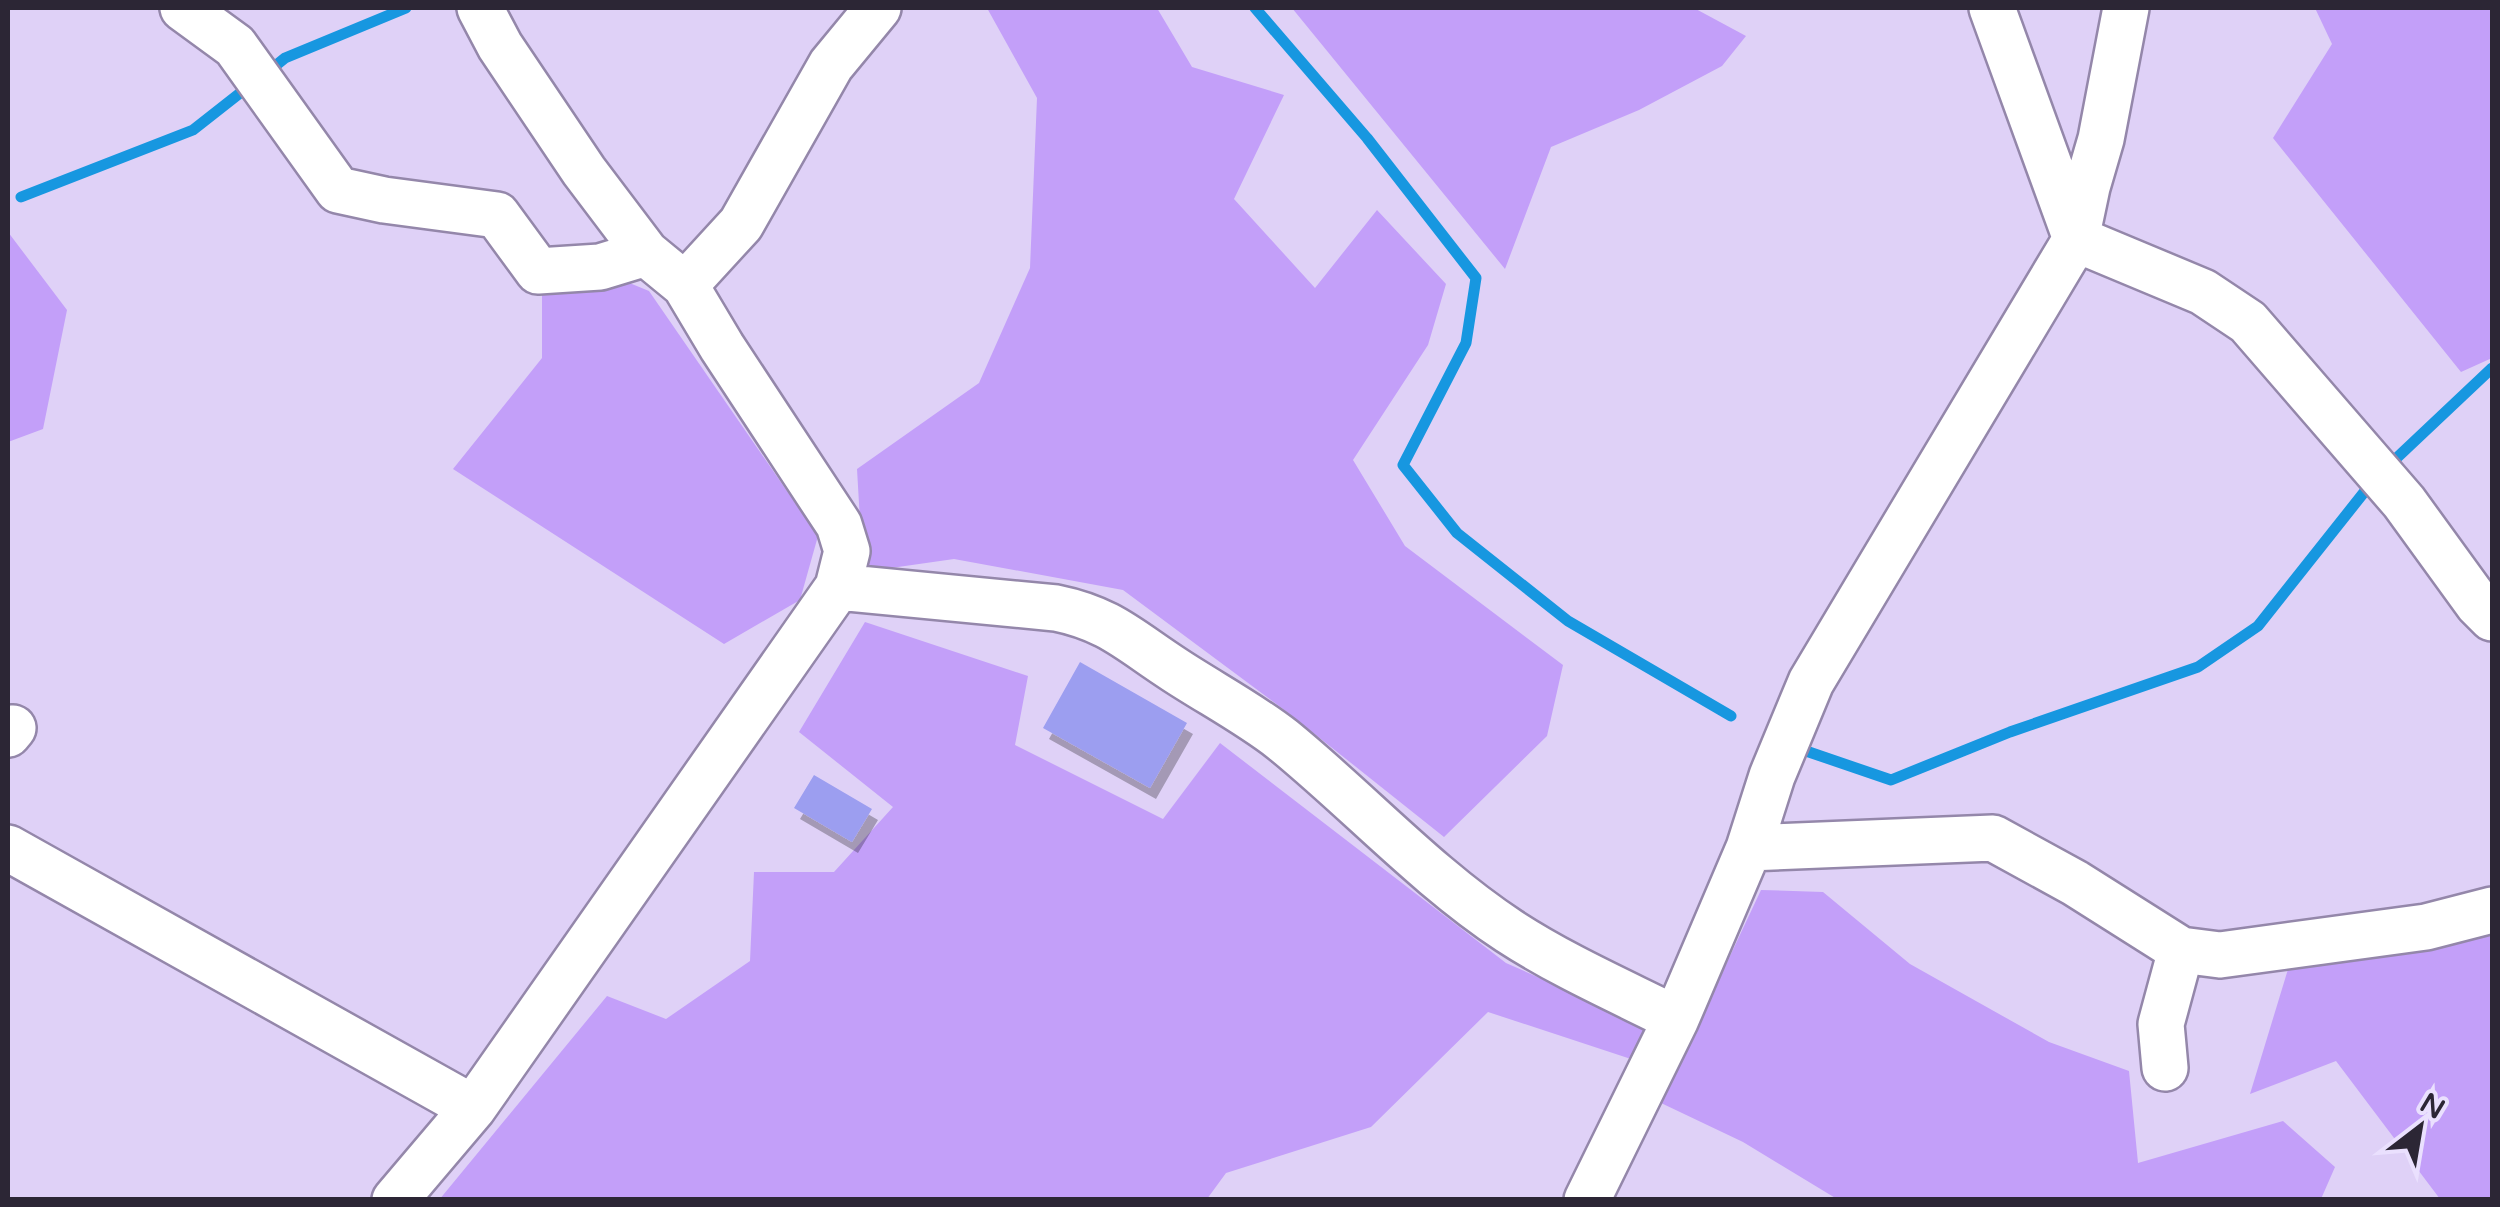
<svg xmlns="http://www.w3.org/2000/svg" width="2500" height="1207" font-family="'Varela Round',sans-serif">
	<defs>
		<filter id="shadow"><feDropShadow dx="6" dy="11" stdDeviation="0" flood-color="#0004"/></filter>
	</defs>
	<rect width="100%" height="100%" fill="#dfd1f7"/>
	<path fill="#c39ff9" d="M987,8H1157L1192,67L1284,95L1234,199L1315,288L1377,210L1446,284L1428,345L1353,460L1405,546L1563,665L1547,736L1444,837L1287,712L1123,590L954,559L863,572L857,469L979,383L1030,268L1037,98Z
		M1292,8H1694L1746,36L1722,66L1639,110L1551,147L1505,269Z
		M2315,8H2492V358L2461,372L2273,138L2332,44Z
		M8,232L67,310L43,429L8,442Z
		M610,275L649,291L818,536L800,600L724,644L453,469L542,358V293Z
		M865,622L1028,676L1015,745L1163,819L1220,743L1506,963L1655,1029L1637,1061L1488,1012L1371,1127L1226,1173L1207,1199L439,1200L607,996L666,1019L750,961L754,872H834L893,807L799,732Z
		M1761,890L1823,892L1910,964L2049,1042L2129,1071L2138,1163L2283,1121L2335,1167L2321,1199H1837L1743,1142L1661,1103Z
		M2492,930V1199H2440L2336,1061L2250,1094L2289,966Z"/>
	<g fill="none" stroke-linecap="round" stroke-linejoin="round">
		<path stroke="#1797e0" stroke-width="11" d="M1255,8L1367,138L1476,278L1466,343L1403,465L1457,533L1568,621L1731,716
			M264,75L285,58L406,8
			M21,197L193,130L249,86
			M2386,468L2492,368
			M1806,751L1891,780L2010,732L2198,667L2258,626L2373,481"/>
	</g>
	<path fill="#9c9ef0" filter="url(#shadow)" d="M1080,662L1187,723L1150,788L1043,728Z
		M814,775L872,809L852,842L794,808Z"/>
	<g fill="none" stroke-linecap="round" stroke-linejoin="round">
		<defs>
			<path id="minor" d="M183,8L235,46L338,190L384,200L497,215L538,271L600,267L646,253
				M1992,8L2076,239L2203,292L2248,322L2404,502L2478,604L2492,618
				M685,285L741,224L831,65L878,8
				M838,587L1056,608C1110,619 1130,641 1175,670C1210,693 1250,714 1283,740C1359,802 1427,877 1509,931C1561,965 1620,991 1676,1019
				M8,734L13,728
				M8,848L473,1108
				M1749,848L1993,838L2075,883L2181,950L2220,955L2426,927L2492,910
				M2165,1068L2161,1024L2181,950
				M395,1200L473,1108L838,587L847,551L839,525L722,347L685,285L646,253L584,171L500,46L480,8
				M1587,1200L1676,1019L1749,848L1772,776L1811,682L2076,239L2087,187L2101,139L2126,8"/>
		</defs>
		<use href="#minor" stroke="#9487aa" stroke-width="50"/>
		<use href="#minor" stroke="#fff" stroke-width="45"/>
	</g>
	<rect width="2500" height="1207" fill="none" stroke="#2c2635" stroke-width="20"/>
	<g transform="translate(2420 1127) rotate(31)" stroke="#eae0fe" stroke-width="8" paint-order="stroke">
	<path d="M0-8L18 38L0 25L-18 38Z" fill="#2c2635"/>
	<text y="-15" font-size="28" font-weight="bold" text-anchor="middle" fill="#2c2635">N</text>
	</g>
</svg>
